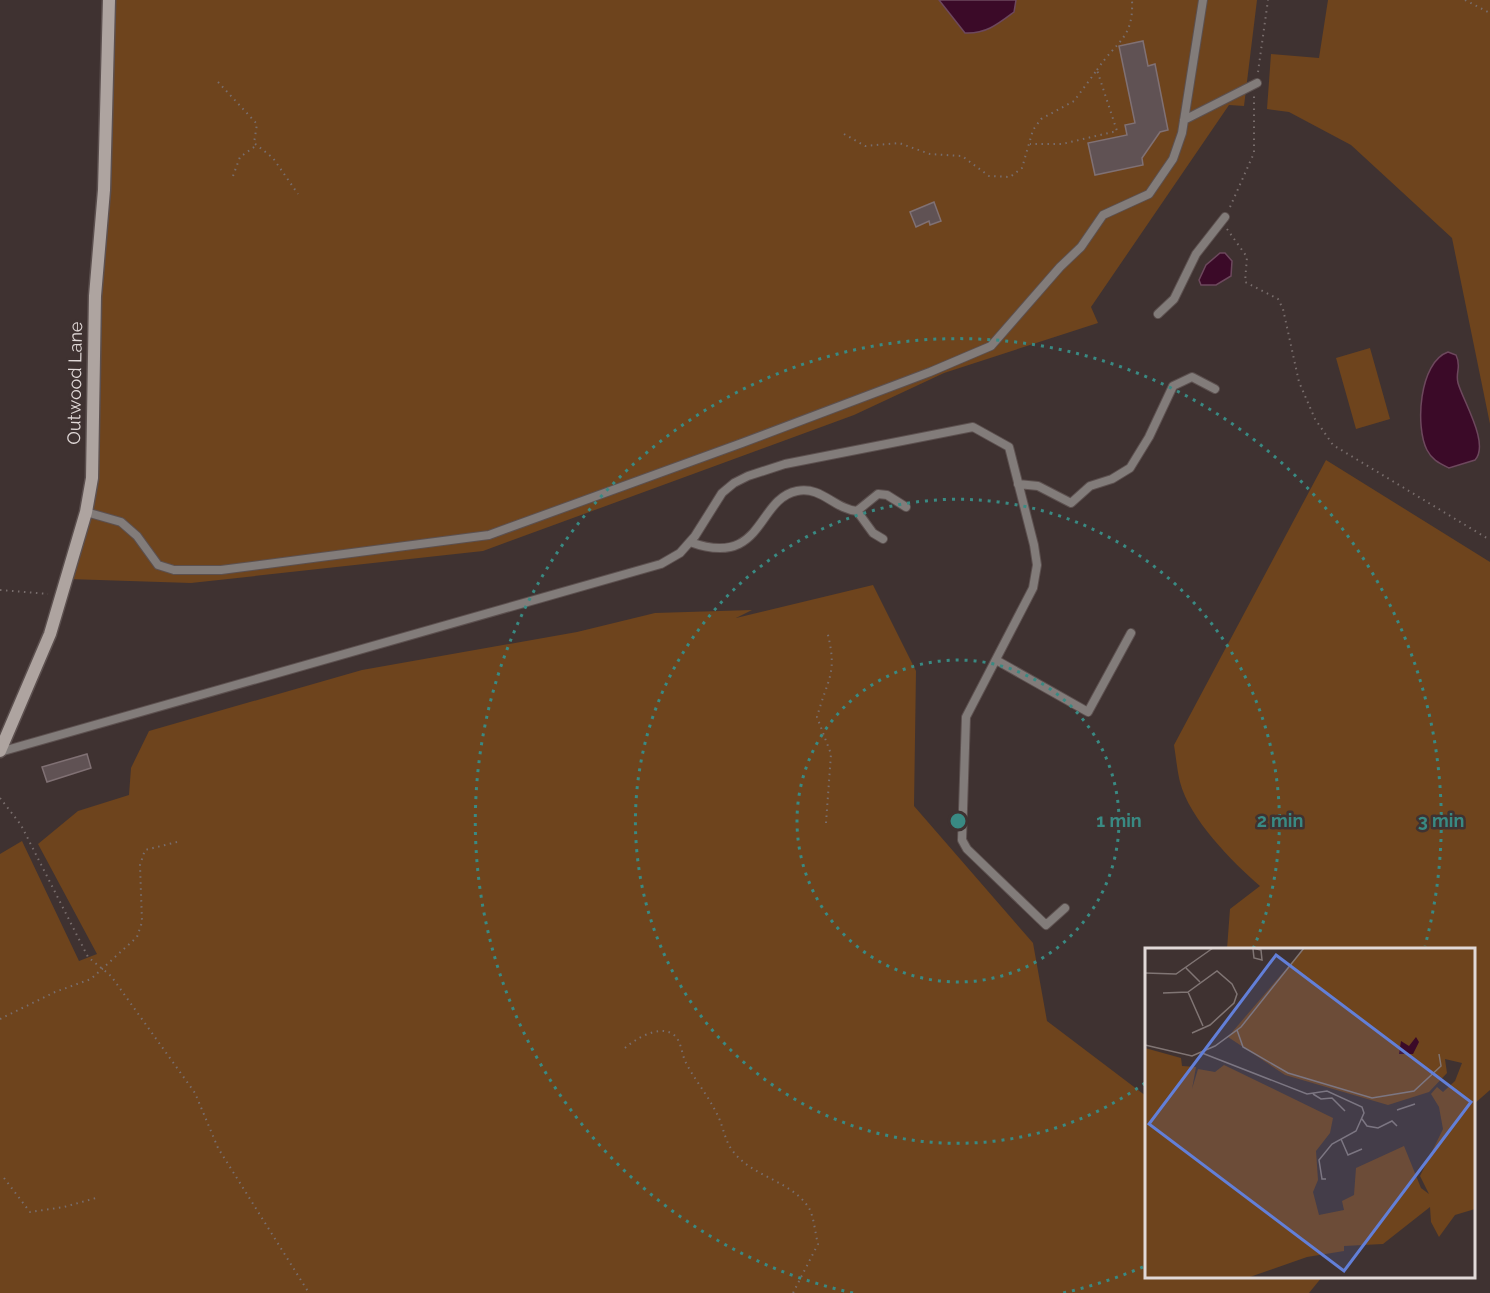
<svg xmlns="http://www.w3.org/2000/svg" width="1490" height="1293" font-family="Raleway,sans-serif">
	<rect width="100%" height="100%" fill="#3f3231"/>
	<path fill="#6e441d" d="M109,0H1257L1244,106L1229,105L1091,307L1098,323L944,373L854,415L483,551L191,583L68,579L86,512Z
		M1328,0H1490V424L1452,238L1351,145L1289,112L1267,109L1271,54L1319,58Z
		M1370,348L1390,419L1356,429L1336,358Z
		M1326,460L1490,562V1090L1474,1104V950L1227,949L1230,909L1260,886C1232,862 1189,818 1180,782C1177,770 1176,757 1174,745Z
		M873,585L916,671L914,806L1033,943L1047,1021L1146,1096V1276L1322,1277L1309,1293H0V854L22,841L79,961L97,954L38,844L78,811L129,795L131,768L149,731L362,670L577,632L655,613L752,610L736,618Z"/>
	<path fill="#3b0a28" stroke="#6d485d" stroke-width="1.5" d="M939,0H1016L1014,12C998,24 986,34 965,33Z
		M1220,253H1225L1232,261L1231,276L1216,285H1201L1199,280L1206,265Z
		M1448,352L1456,355C1462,367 1455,372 1458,383C1463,401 1490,444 1475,460L1449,468C1439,463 1432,460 1427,450C1415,427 1419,362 1448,352Z"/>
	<path fill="#605254" stroke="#807174" stroke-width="1.5" d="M1143,41L1148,66L1155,64L1168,130L1160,132L1142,158L1143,165L1095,175L1088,143L1127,135L1125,125L1135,123L1119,46Z
		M934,202L941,221L930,225L929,221L916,227L910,212Z
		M87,754L91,768L47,782L42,767Z"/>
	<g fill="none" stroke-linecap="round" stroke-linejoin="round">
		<defs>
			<path id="lane" d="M1184,120L1257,83
				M1158,314L1174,299L1196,254L1225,217
				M1018,484L1038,486L1071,503L1090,486L1112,479L1130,468L1149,437L1173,386L1192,377L1215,389
				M857,511L873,533L883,539
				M86,512L121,522L137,536L158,565L174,570H221L489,535L742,443L930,372L991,346L1060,267L1081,247L1103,215L1149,194L1173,159L1182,133L1203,0
				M690,542C764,569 756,499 797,491C822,486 834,509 857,511L878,494L887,495L906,507
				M996,660L1088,712L1131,633
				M0,752L661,564L680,553L695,536L722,493L734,483L748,476L785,464L973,427L1009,447L1034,545L1037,565L1033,588L966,717L962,840L967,849L1046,925L1065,908"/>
			<path id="secondary" d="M0,751L50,634L86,512L92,478L95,296L104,190L109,0"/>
		</defs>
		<use href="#lane" stroke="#5c504f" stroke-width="10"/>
		<use href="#secondary" stroke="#5c504f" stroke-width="15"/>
		<path stroke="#786d6c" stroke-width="2" stroke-dasharray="1.5 4.5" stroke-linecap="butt" d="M1465,0L1490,13
			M1097,70C1116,41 1134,39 1132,0
			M1258,72L1268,0
			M218,82L257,124L254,143L273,158L298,194
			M844,134L865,146L899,143L930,154L962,156L989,176L1010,177L1022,168L1033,130L1041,119L1074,101L1097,70L1117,131L1062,144H1030
			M233,176L240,157L257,145
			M1230,207L1254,153V95
			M1227,229L1247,257L1245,282L1278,299L1283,309L1299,382L1315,419L1333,445L1490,540
			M0,590L48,594
			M0,798L21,825L88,957L111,976L195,1093L218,1148L309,1293
			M826,823L831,754L817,717C828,677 838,674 827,631
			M0,1019L55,992L91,979L137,937L142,922L140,865L145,850L181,841
			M625,1048C635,1039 657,1026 671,1033C681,1038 681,1051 685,1061C694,1079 707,1094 716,1112C723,1124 724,1139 732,1150C751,1177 791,1180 809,1208C814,1217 815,1233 818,1244L793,1293
			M4,1178L30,1212L64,1207L96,1198"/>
		<use href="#lane" stroke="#827c7a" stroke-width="8"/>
		<use href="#secondary" stroke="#aea4a0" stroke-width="12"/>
	</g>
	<g fill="none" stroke="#398a83" stroke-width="3" stroke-dasharray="3 6">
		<circle cx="958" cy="821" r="161"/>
		<path d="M1145 1083A322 322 0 1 1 1253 949"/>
		<path d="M1143 1267A483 483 0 0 1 1063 1293M853 1293A483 483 0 1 1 1425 946"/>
	</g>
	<g text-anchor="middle" stroke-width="5" stroke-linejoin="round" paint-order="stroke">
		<g font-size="18" fill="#e1d9d8" stroke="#3f3231">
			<text transform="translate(75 383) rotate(-89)" y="6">Outwood Lane</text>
		</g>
	</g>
	<g transform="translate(1145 948)">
		<rect width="330" height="330" fill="#3f3231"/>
		<path d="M159,0H330V261L310,267L294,289L286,274L285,259L238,296L199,298V303L162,309L102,330H0V100L36,110L37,118L51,119L47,141L53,121L70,124L79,117L188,170L185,185L171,203L173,232L168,244L174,267L199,262L197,253L209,247L211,220L259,198L276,240L284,246L275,228L298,181L294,159L286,146L292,139L298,144L310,133L317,115L300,111L302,125L284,144L243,157L140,127L83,89Z" fill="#6e441d"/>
		<path d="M271,89L274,94L268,106H254L256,93L264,98Z" fill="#3b0a28"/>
		<path fill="none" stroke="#807574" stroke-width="1.5" d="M107,0L116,2L117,12L109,10L108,1M41,20L55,34M0,25L31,26L68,0M43,44L58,78M18,45L43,44L72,23L87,36L92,46L89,55L65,77L47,85M92,82L98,99L143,125L227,150L269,143L296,118L294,106M0,97L47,108L70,98L96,79L159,0M57,105L162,146L182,143L217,159L219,165L211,183L187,196L174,212L177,231H181M168,146L176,151L187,150L200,163M252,162L270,156M217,171L222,178L233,180L247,173L252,178M196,191L203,207L217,201"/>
		<path fill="#627fd8" fill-opacity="0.15" stroke="#627fd8" stroke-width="3" d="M131,7L326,154L199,323L4,176Z"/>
		<rect width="330" height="330" fill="none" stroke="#e1d9d8" stroke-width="3"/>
	</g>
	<circle cx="958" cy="821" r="9" fill="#398a83" stroke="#3f3231" stroke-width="3"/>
	<g font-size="18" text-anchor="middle" font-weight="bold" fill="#398a83" stroke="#3f3231" stroke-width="5" stroke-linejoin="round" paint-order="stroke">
		<text x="1119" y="827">1 min</text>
		<text x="1280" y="827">2 min</text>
		<text x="1441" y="827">3 min</text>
	</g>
</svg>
